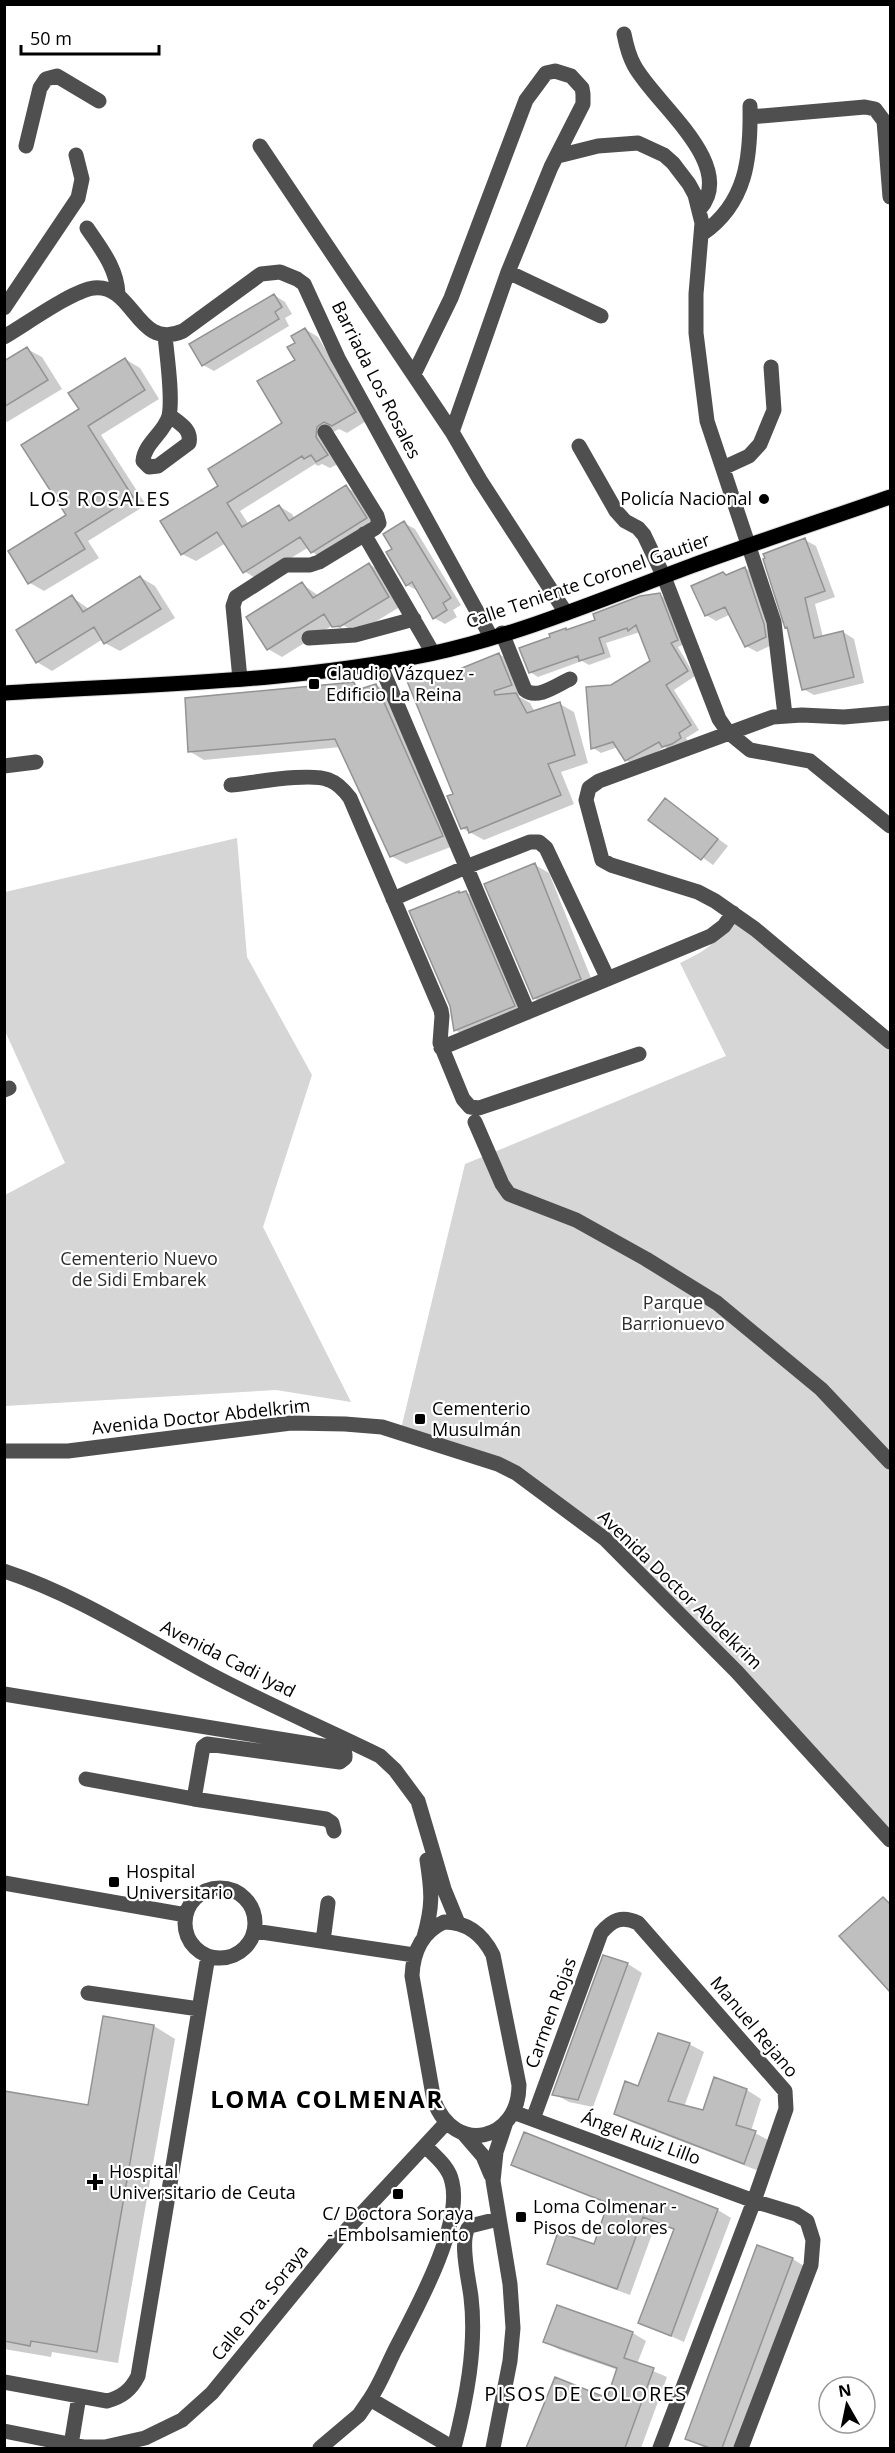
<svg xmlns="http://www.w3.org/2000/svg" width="895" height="2453" font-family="'Open Sans',sans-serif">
	<rect width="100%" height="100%" fill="#fff"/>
	<path fill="#d6d6d6" d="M237,838L247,957L312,1075L263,1227L351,1402L276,1390L5,1406V1195L65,1163L5,1031V892Z
		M728,915L890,1045V1841L678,1609L540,1487L400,1433L465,1164L726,1056L680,963C708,949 716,946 728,915Z"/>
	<path fill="#0003" d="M274,295L285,302L292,314L285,318L289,326L214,371L203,365Z
		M305,329L318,337L368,420L347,433L339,429L330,434L340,463L330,468L322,464L318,466L315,464L240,511L249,525L279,506L292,514L295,519L346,487L360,495L380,526L325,560L312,552L309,547L257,579L244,571L226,543L196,561L182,554L220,486L284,423L297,360V343Z
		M27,349L42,357L62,389L7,422L4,421V363Z
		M125,359L140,368L159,399L101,435L146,505L88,541L99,558L44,591L30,583L68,516L81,409Z
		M404,523L415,529L461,605L453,610L457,617L445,624L434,618L418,591L407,585L394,549Z
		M805,540L816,546L835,597L815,604L823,637L843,632L854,639L864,683L814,695L803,689L789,629L786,627Z
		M369,564L384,573L403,605L357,633L341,624V628L352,634L333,625L282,657L268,649L302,584L319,596Z
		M745,568L756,574L776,643L757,652L746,646L731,614L716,621L706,615L728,576Z
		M140,577L155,586L175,618L120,651L105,643L103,639L52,671L37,662L72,597L89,609Z
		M660,595L668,600L685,644L678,647L695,676L674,690L699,730L686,738L689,743L672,751L665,747L634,765L626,760L618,747L601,753L593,748L612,686L651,662L640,632L606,643L611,657L589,665L582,661L538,677L530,672L552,638L566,630L568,631Z
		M499,654L514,663L526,693L518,696L530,703L535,712L560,704L574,712L588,763L561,772L574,804L484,840L462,828L431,672L441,678Z
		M353,684L363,689L376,685L391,694L456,845L406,864L391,856L341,747L204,760L189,751Z
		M665,800L728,846L713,865L651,820Z
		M535,865L549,873L595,988L549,1007L534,998Z
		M466,892L480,901L529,1015L470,1038L455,1030L461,894Z
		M604,1957L628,1964L642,1973L593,2107L569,2102L554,2094Z
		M154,2026L175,2039L118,2363L52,2352L51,2357L4,2349V2092L89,2107Z
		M689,2044L704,2052L684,2107L704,2111L715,2079L747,2090L761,2099L751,2131L770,2141L759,2171L631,2122L616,2113L639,2088Z
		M525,2134L718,2210L731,2218L684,2342L639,2322L675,2230L656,2223L630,2295L561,2270L549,2263L595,2246L610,2204L525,2171L513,2164Z
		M758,2247L793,2259L807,2268L740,2448H705L687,2439Z
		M558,2307L633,2333L646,2341L637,2364L667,2377L641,2448H527L556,2379L608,2400L618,2370L558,2349L545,2341Z"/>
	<path fill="#bfbfbf" stroke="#939393" stroke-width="1.5" d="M274,294L282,307L275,312L279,319L202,366L189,344Z
		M305,328L356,412L332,426L324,422L317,427L316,437L328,455L316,462L311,455L304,459L302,456L227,503L242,527L279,505L289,521L346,485L367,518L311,553L300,537L243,573L217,532L181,555L160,521L218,486L208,469L282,423L257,381L295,360L287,347L295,343L291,336Z
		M27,347L48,380L4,407V361Z
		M125,358L145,390L88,426L133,497L75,533L85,549L28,584L8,551L66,515L21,445L79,409L68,393Z
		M404,521L451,598L443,603L447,610L433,619L412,582L406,586L386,552L392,549L383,534Z
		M805,538L825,591L805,598L814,638L843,631L854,677L802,690L787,627L785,628L763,559L765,558L763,554Z
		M369,563L389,597L341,626L332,627L324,614L267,650L246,617L302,582L313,598Z
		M745,567L764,624L766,637L745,647L725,607L705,616L691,586L723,572L726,575Z
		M140,576L161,609L104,644L94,627L36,663L16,630L72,595L83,612Z
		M660,593L678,640L671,643L688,671L666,685L691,725L679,733L681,738L672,744L662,747L659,742L625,761L613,742L591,749L586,687L611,685L650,661L636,625L628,631L627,628L599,638L604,653L579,661L578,656L529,673L519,648L550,637L549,634L566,628V630L595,620L593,614L640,596Z
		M499,653L512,685L494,691L495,695L516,693L527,713L560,702L575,755L548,764L561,795L469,833L467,827L461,829L447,796L453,794L407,681L432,671L435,679Z
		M354,682L357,690L376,684L443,836L390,857L335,739L188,752L185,698Z
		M665,798L718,839L701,860L648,820Z
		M535,863L581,979L533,999L484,884Z
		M459,891V893L466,891L515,1006L454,1031L450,1006L409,911Z
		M883,1897L891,1905V1993L839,1936Z
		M603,1955L628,1963L578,2100L552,2095Z
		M103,2016L154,2025L97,2352L31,2341L30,2346L4,2341V2091L88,2105Z
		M658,2033L690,2043L668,2101L703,2110L714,2077L747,2089L736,2125L756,2131L744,2164L614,2114L625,2081L638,2086Z
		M524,2132L718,2209L671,2336L638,2323L674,2229L643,2217L617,2289L547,2264L558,2232L594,2244L608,2203L511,2165Z
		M757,2245L793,2258L722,2448H710L685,2439Z
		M557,2305L633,2332L624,2358L654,2368L625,2448H526L555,2377L607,2398L617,2368L543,2342Z"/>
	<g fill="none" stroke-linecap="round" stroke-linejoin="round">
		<defs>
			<path id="major" d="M4,693C146,684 291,683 430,654C519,635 605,598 691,566C757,542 824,520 890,497"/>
		</defs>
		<use href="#major" stroke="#dbdbdb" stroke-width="17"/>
		<path stroke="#4f4f4f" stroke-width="15" d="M624,34C626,44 629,56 634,65C653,102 738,164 700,209
			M750,117L865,107L875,109L884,121L890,197
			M26,146L40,88L46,79L57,76L99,101
			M260,146L452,432L480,480L566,613
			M558,156L598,146L638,143L664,155L673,163L689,184L695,195L702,223L696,294V333L707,421L774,622L785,715
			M87,228C101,249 117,268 118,294
			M702,234C747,203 751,157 750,106
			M508,272L601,316
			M4,308L78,198L82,179L76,155
			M165,336C167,356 173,398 169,416C164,433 144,444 143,461L149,467L158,466L189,443C192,429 179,423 169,415
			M4,337C25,325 73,290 94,288C135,284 136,351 183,331L261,274L280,272L297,279L304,284L338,358L491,637
			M414,374L451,298L526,100L546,73L555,71L571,76L582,88L583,94V104L551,167L508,272L452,432
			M579,446L616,511L625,521L638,528L644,535L664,577L719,719L728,732L750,750L810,761L890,826
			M723,468L749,456L760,444L774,410L771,367
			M364,534L433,653
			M502,633L525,690C537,700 557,685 570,679
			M309,638L355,635L414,619
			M380,664L528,1012
			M240,679L233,606L236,597L286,565H310L319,562L375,528L379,523L377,516L325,432
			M890,713L844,717L802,715L773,717L599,781L589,788L586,800L602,860L611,865L698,892L715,901L755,929L890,1042
			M4,766L36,762
			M231,785C253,783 310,772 329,780C338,783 344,790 350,798L441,1010L442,1016L440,1043L463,1099L470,1107L479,1108L639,1054
			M393,899L466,867L530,842H539L546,848L608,979
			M441,1048L711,936L724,926L733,913
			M4,1090L9,1088
			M475,1122L502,1184L509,1194L576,1220L646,1259L717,1303L821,1389L890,1462
			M4,1451H68L291,1423L345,1424L382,1427L498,1464L516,1473L605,1539L737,1672L890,1840
			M4,1571C77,1595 141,1637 208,1673C264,1703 323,1728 380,1756L395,1770L418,1801L444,1889L458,1923
			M4,1694L341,1749L345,1754V1758L340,1762L207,1744L203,1747L194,1799
			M86,1779L194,1799L326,1819L332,1823L334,1831
			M4,1883L186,1915
			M185 1923a35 35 0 1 1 70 0a35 35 0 1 1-70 0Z
			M444,1922C467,1922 483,1935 493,1955L519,2085C519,2141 455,2156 434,2101L412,1976C413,1952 422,1932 444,1922Z
			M254,1931L414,1955
			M424,1937C433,1906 432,1892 427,1860
			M323,1941L328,1903
			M88,1993L199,2009
			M513,2112L754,2201L796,2214L807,2221L813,2240L811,2265L741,2448
			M533,2119L601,1933C612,1920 622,1915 638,1923L785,2091L786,2109L754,2201L660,2448
			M464,2134L483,2156L491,2175
			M4,2382L107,2401C122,2397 131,2390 138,2376L208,1956
			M370,2399L453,2448
			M4,2431L84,2447H105L145,2438L182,2420L212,2393L338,2239L446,2123
			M71,2445L79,2396
			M320,2448L359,2415L370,2399C380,2384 387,2366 395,2350C415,2311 463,2226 452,2182C449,2167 436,2157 425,2146
			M454,2448C466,2401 477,2347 471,2297C469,2280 458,2237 470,2226L498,2219
			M493,2448L510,2361L513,2328L510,2284L493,2181L496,2152L506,2122"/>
		<use href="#major" stroke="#000" stroke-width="15"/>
	</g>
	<g fill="#000" stroke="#fff" stroke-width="2">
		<circle cx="764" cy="499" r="6"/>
		<rect x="308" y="678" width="12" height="12" rx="3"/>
		<rect x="414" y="1413" width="12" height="12" rx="3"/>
		<rect x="108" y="1876" width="12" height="12" rx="3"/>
		<path d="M92 2173h6v6h6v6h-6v6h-6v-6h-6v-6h6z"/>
		<rect x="392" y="2188" width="12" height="12" rx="3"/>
		<rect x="515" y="2211" width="12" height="12" rx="3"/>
	</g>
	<g text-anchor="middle" stroke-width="4.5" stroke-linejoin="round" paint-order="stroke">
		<g font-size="18" fill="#000" stroke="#fff">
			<text transform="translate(376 380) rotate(63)" y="6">Barriada Los Rosales</text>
			<text transform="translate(588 581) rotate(-19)" y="6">Calle Teniente Coronel Gautier</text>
			<text transform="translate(201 1417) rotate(-6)" y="6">Avenida Doctor Abdelkrim</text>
			<text transform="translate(680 1590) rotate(44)" y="6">Avenida Doctor Abdelkrim</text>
			<text transform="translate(228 1659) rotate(27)" y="6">Avenida Cadi Iyad</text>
			<text transform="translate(551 2013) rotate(-70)" y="6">Carmen Rojas</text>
			<text transform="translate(754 2027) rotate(50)" y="6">Manuel Rejano</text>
			<text transform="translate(641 2138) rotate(20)" y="6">Ángel Ruiz Lillo</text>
			<text transform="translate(260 2303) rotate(-51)" y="6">Calle Dra. Soraya</text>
		</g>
		<g font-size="18" fill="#000" stroke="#fff" text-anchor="start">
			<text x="752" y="505" text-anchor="end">Policía Nacional</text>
			<text x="326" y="680">Claudio Vázquez -<tspan x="326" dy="21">Edificio La Reina</tspan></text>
			<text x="432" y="1415">Cementerio<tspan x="432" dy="21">Musulmán</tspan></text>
			<text x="126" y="1878">Hospital<tspan x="126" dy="21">Universitario</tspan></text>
			<text x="109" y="2178">Hospital<tspan x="109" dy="21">Universitario de Ceuta</tspan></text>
			<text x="533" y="2213">Loma Colmenar -<tspan x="533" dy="21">Pisos de colores</tspan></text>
			<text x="398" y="2220" text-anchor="middle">C/ Doctora Soraya<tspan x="398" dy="21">- Embolsamiento</tspan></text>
		</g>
		<g font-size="18" fill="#2d2d2d" stroke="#fff">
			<text x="139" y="1265">Cementerio Nuevo<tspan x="139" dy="21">de Sidi Embarek</tspan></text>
			<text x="673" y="1309">Parque<tspan x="673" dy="21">Barrionuevo</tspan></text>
		</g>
		<g font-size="20" letter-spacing="1.5" fill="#000" stroke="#fff">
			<text x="100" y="506">LOS ROSALES</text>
			<text x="586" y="2401">PISOS DE COLORES</text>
		</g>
		<g font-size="24" font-weight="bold" letter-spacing="1.5" fill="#000" stroke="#fff">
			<text x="327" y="2108">LOMA COLMENAR</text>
		</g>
	</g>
	<rect width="895" height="2453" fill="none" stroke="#000000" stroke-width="12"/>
	<g transform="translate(847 2405) rotate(351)"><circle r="28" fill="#ffffff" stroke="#999999" stroke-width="1.5"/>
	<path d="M0-4.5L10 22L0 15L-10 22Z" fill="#000000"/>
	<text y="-9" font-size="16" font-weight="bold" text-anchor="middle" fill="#000000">N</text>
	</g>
	<path d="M21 45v9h138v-9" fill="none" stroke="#000000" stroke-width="3"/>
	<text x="30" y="45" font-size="18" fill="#000000" stroke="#ffffff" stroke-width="4.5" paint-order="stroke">50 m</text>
</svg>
